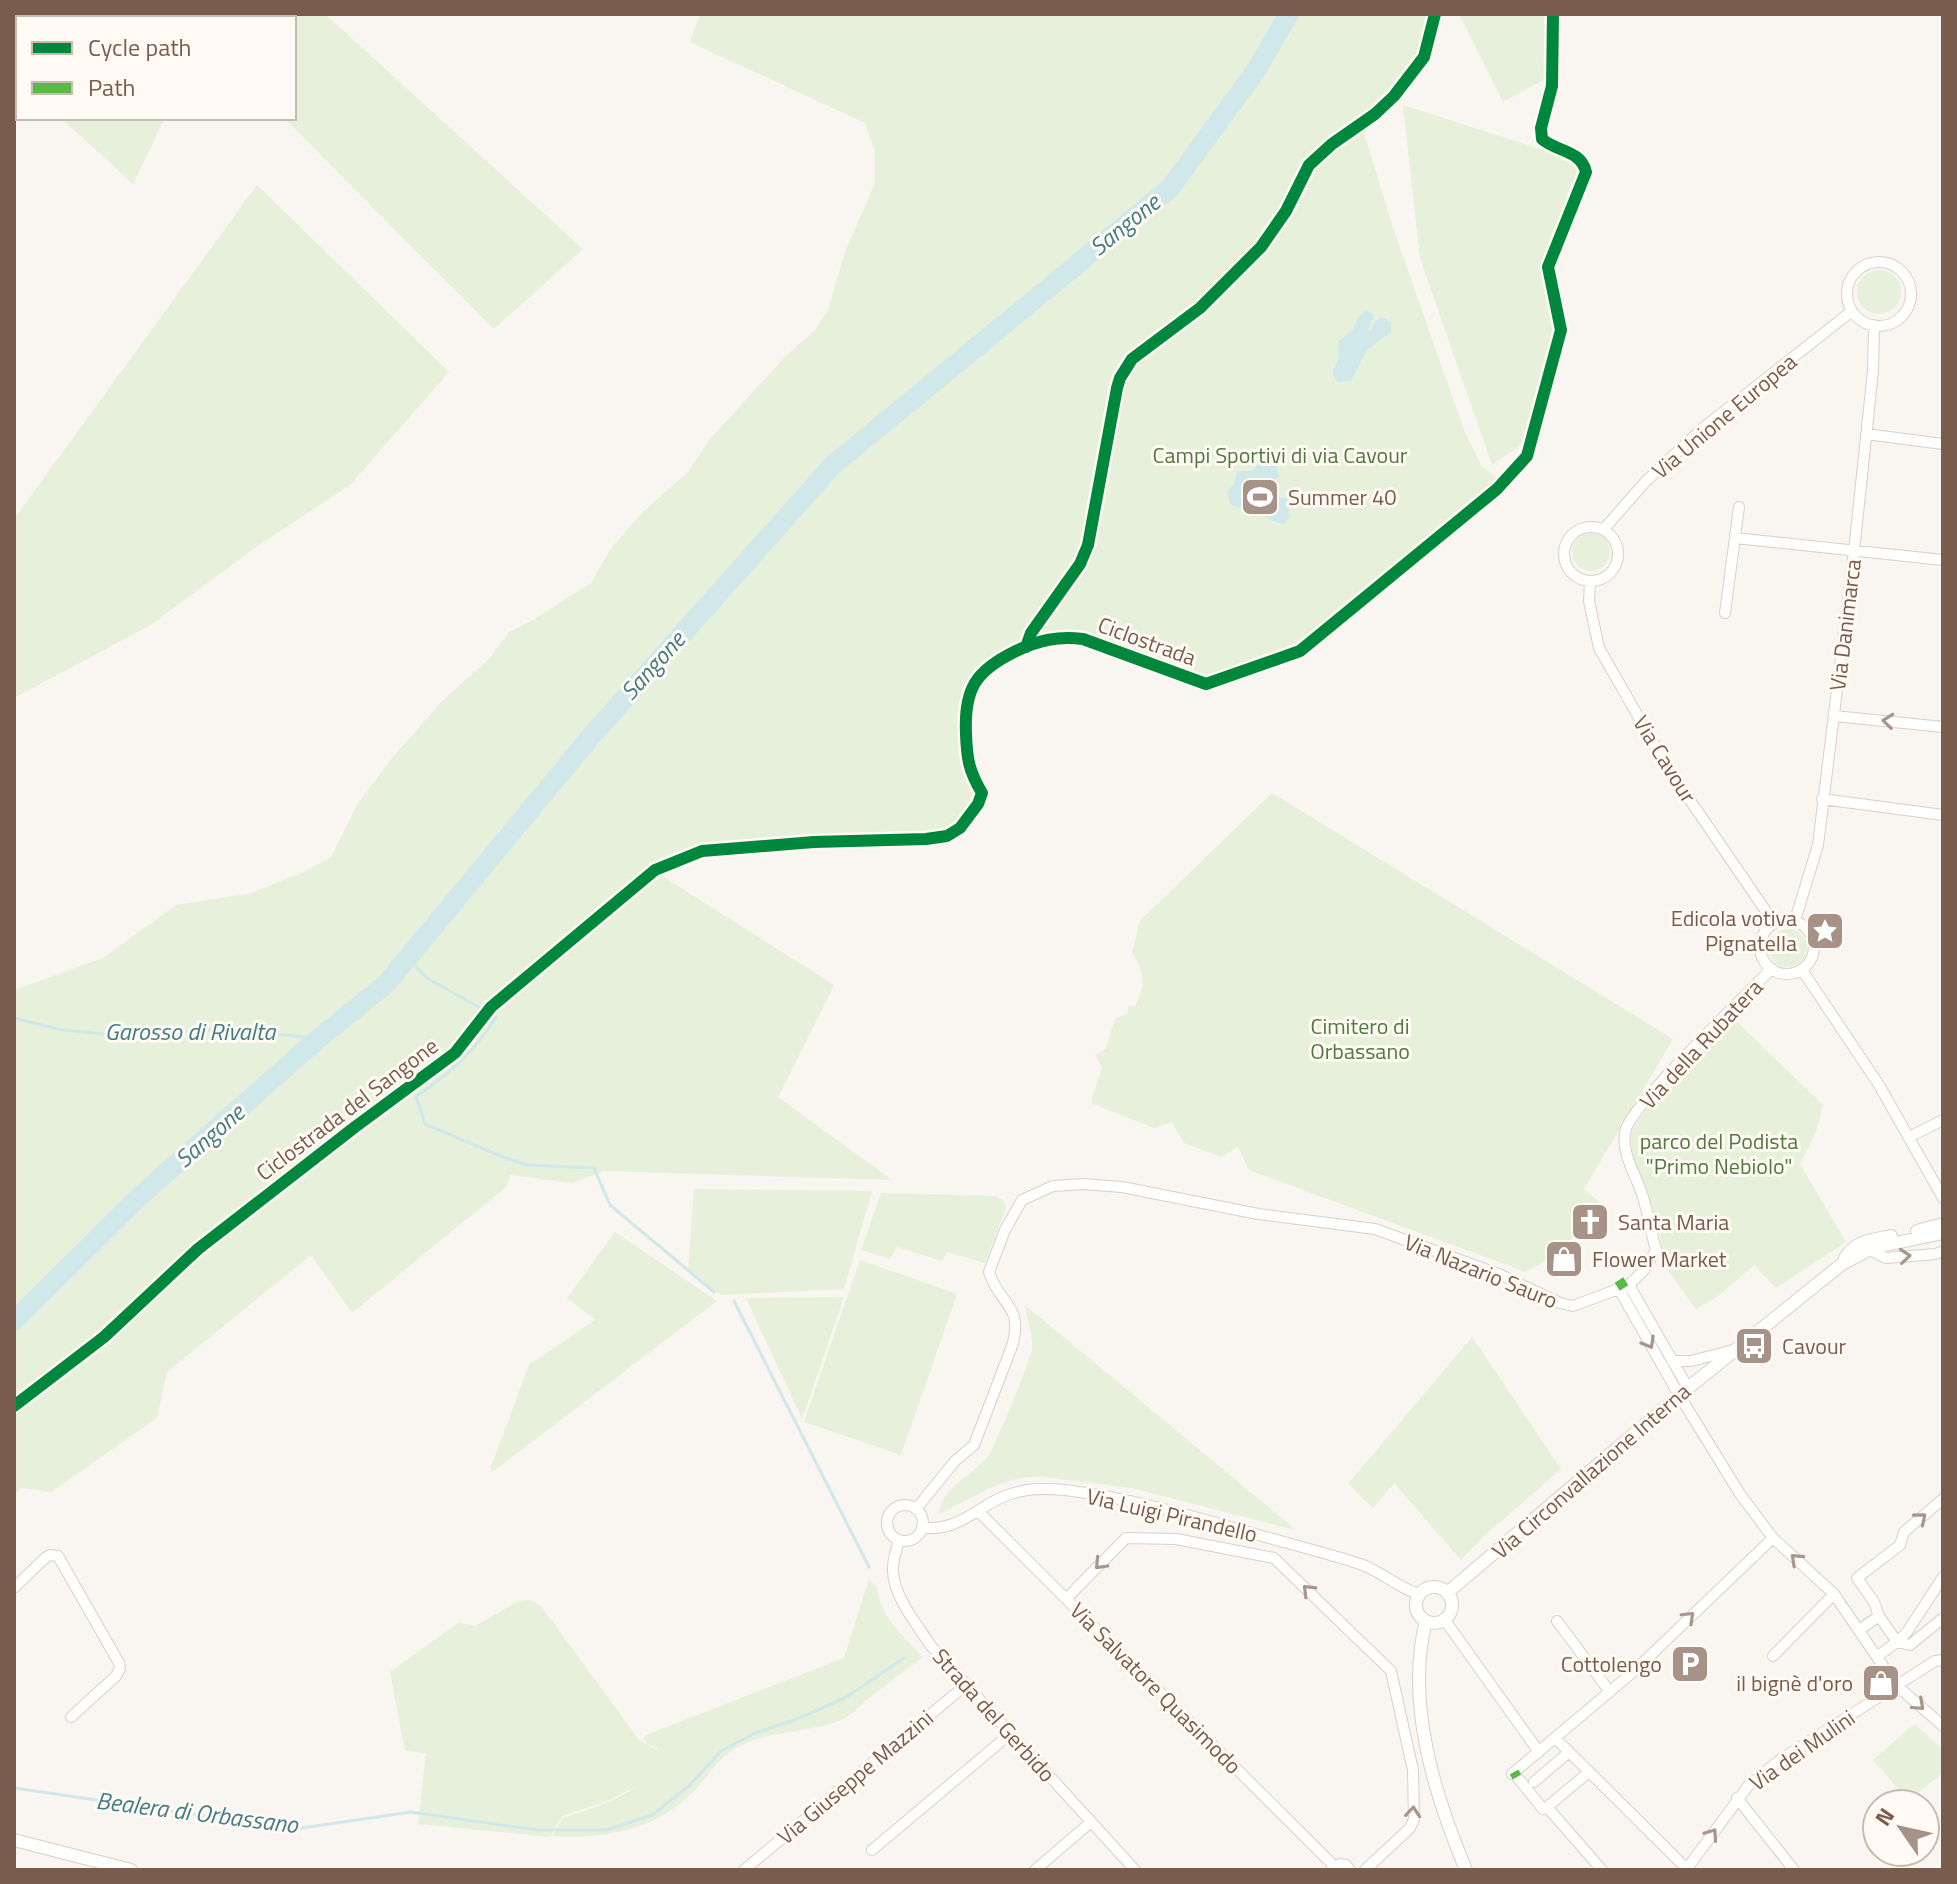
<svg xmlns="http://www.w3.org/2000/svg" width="1957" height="1884" font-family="'Titillium Web',sans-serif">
	<rect width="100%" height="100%" fill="#f9f5f0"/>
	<path fill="#e7f0db" d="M14,14H93L97,18H18V79L14,75Z
		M292,14H325L583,249L494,329L284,118H294V18H290Z
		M700,14H1431L1428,37L1421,56L1392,93L1373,112L1313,155L1301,171L1277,221L1241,265L1197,305L1129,357L1117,376L1085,544L1077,562L1062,587L1029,631L1022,646L985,666L966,693L963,712L964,758L966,771L980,794L958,827L946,833L926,837H813L701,848L654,868L495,1000L503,1005L516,990L619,911L659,874L834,985L778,1097L892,1180L604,1171L572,1183L510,1175L507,1186L352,1313L311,1255L167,1372L157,1418L51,1492L22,1488L14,1495V990L103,958L176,905L248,894L302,873L331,857L358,803L393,757L443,700L489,659L509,632L533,620L591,583L611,548L644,511L688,472L709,440L787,355L816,329L828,310L845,252L875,183V152L865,123L690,42Z
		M1459,14H1550L1549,77L1503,102Z
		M1403,105L1571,159L1578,169L1543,264L1555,331L1541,387L1521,445L1492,465L1420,258Z
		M61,118H165L133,184Z
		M1362,126L1392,225L1464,430L1481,465L1501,481L1318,635L1299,649L1206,681L1083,636H1048L1030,642L1066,591L1082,565L1090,545L1120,388L1134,361L1201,310L1246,269L1281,225L1311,166Z
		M257,185L449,372L350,485L256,547L149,626L14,698V519Z
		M1857 292a22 22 0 1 1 44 0a22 22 0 1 1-44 0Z
		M1572 552a19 19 0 1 1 38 0a19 19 0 1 1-38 0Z
		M1272,793L1673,1039L1584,1189L1599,1202L1594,1209L1580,1219L1585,1226L1577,1230L1563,1251L1526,1272L1249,1170L1238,1147L1221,1157L1184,1143L1172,1122L1154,1128L1091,1103L1102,1067L1095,1055L1106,1049L1115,1019L1128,1013V1005L1135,1006C1146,987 1145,971 1132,953L1140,921Z
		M1769 948a19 19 0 1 1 38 0a19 19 0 1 1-38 0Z
		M1734,1019L1823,1105L1816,1132L1800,1164L1846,1242L1776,1288L1754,1265L1717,1297L1696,1309L1661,1261C1665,1237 1651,1205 1643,1183C1638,1169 1628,1150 1631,1135C1635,1114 1715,1037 1734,1019Z
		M694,1189L872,1191L844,1289L721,1295L688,1272Z
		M881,1193L996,1196L1003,1200L1006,1208L985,1263L947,1252L942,1261L897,1247L890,1259L861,1250Z
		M615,1232L717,1301L491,1473V1467L529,1365L595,1320L567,1298Z
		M860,1260L957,1294L901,1455L804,1422Z
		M844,1297L802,1419L746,1298Z
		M1025,1305L1296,1530L1131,1488L1037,1476L1011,1480L988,1489L939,1514C940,1490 972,1474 987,1458C994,1450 1031,1359 1032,1349C1033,1335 1027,1319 1025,1305Z
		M1472,1337L1561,1469L1483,1537L1461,1560L1394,1483L1373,1508L1348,1484Z
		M869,1579L877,1587C879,1616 904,1637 923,1657C905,1671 887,1684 869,1698C860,1705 851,1716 841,1720C809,1733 770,1730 740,1746C715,1759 711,1775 693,1792C654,1831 604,1839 552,1836L563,1818C593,1807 633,1799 649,1770L639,1784L612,1799L562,1816L550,1837L418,1824L426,1753L405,1751L390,1672L458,1623L475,1626L517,1602C526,1598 533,1600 541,1606L640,1741L656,1749L660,1755L657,1747L649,1745L643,1739L646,1735L844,1658Z
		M1914,1724L1943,1749V1772L1909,1801L1873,1760Z"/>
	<path fill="#d0e8ea" d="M1366,310L1374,315L1368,331H1370L1375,321L1382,317L1391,322V332L1367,350L1351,381L1338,382C1329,372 1334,370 1338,360C1340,353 1337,347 1339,341L1353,330L1358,318Z
		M1267,460C1276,463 1278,467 1279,476L1274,482C1269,484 1260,484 1256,487C1249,492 1251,502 1242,508L1230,504L1227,491L1234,484L1237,471H1253L1257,465Z
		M1272,496L1287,499L1291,502L1288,512L1290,516L1284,524L1269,520L1261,509L1263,502Z"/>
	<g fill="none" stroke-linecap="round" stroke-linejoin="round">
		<path stroke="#d0e8ea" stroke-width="3" d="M407,958L427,978L496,1017C476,1051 448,1074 416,1097L425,1124L503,1157L527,1165L594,1168L610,1205L714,1292
			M14,1018L62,1030L138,1037L215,1029L266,1027L277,1034L318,1039
			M734,1301L869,1567
			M14,1788L295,1829L411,1812L537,1830H607L652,1815L689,1786L721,1751L753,1734L794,1720L845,1698L904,1658"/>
		<path stroke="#d0e8ea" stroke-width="20" d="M14,1321L140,1196L318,1039L386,984L594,733L833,465L1170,188L1255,72L1289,14"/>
		<defs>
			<path id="minor" d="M1847 294a32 32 0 1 1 64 0a32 32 0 1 1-64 0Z
				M1866,434L1943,444
				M1564 554a27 27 0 1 1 54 0a27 27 0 1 1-54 0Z
				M1604,529L1646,481L1703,428L1852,311
				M1735,538L1943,560
				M1590,581L1589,601L1599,648L1666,765L1774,923
				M1725,613L1739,507
				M1834,716L1943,727
				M1822,799L1943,815
				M1760 947a27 27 0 1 1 54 0a27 27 0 1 1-54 0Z
				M1795,920L1818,845L1854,551L1873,371L1874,325
				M1802,970L1879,1085L1943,1198
				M1909,1137L1943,1120
				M1868,1249L1886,1258L1936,1254L1943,1251
				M1629,1285L1688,1388
				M1620,1291L1679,1395L1740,1494L1773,1538L1834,1594L1896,1685L1943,1726
				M1672,1361H1691L1733,1350
				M887 1523a18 18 0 1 1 36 0a18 18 0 1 1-36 0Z
				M916,1509L955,1461L974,1445L1012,1346C1024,1304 999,1305 989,1272L1005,1230L1022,1200L1053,1186L1083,1184L1122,1187L1258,1214L1375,1229L1501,1275L1560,1303L1573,1306L1629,1285L1644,1270L1656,1250C1651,1232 1648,1214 1643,1197C1637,1177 1621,1154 1625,1132C1630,1105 1746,996 1771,969
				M978,1511L1334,1866
				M922,1527C957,1533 975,1508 1005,1496C1025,1488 1044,1488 1065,1490C1130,1498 1193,1516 1255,1534C1290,1544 1326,1553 1360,1564C1381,1571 1403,1591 1420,1594
				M899,1540C897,1549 892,1561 893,1571C894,1598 917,1624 931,1646L1135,1870
				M14,1588L45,1558L50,1555L58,1556L119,1663L120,1669L116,1676L71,1717
				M1066,1599L1126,1538L1176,1539L1274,1558L1391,1671L1413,1770L1414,1819L1410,1828L1365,1870
				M1879,1616L1874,1602L1857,1578L1900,1545L1904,1532L1943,1499
				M1444,1619L1539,1752
				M1557,1621L1610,1692
				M1859,1630L1879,1616L1897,1642L1878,1656
				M1897,1642L1907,1632L1943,1577
				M1897,1642L1910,1645L1943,1618
				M1773,1656L1834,1594
				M1556,1739L1687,1869
				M1512,1774L1633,1672L1773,1538
				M1517,1777L1543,1809L1547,1807L1602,1870
				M1534,1782L1569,1752
				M1737,1798L1794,1870
				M1547,1807L1589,1772
				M872,1850L1010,1734
				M744,1870L967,1684
				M1035,1870L1091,1822
				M1331,1870L1340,1864L1346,1865L1350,1870
				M1686,1870L1748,1786L1780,1760L1935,1661L1943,1660"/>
			<path id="tertiary" d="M1917,1231L1943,1224
				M1845,1258C1856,1240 1873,1240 1891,1236
				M1416 1605a18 18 0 1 1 36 0a18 18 0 1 1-36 0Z
				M1447,1593L1688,1388L1842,1264L1872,1248L1943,1233
				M1426,1621C1405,1702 1435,1796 1466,1870
				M14,1840L131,1870"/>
		</defs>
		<use href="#minor" stroke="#d7d1cb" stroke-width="12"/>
		<use href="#tertiary" stroke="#d7d1cb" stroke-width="14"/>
		<use href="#minor" stroke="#fefefd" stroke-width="10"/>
		<use href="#tertiary" stroke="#fefefd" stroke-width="12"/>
		<path stroke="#58b947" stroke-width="10" stroke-dasharray="20 10" stroke-linecap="butt" d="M1619,1280L1624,1288
			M1514,1772L1517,1777"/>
		<defs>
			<path id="cycleway" d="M1026,647L1031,633L1080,564L1088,545L1117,388L1120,378L1132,359L1200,308L1261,247L1286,211L1309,165L1332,144L1375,114L1394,96L1424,57L1435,14
				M14,1406L104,1337L198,1249L355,1127L455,1053L491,1007L655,870L702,851L814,842L926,839L947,836L960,828L978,804L982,793C969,771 967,760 966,734C964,689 975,671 1016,651C1039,640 1058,636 1083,639L1206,684L1300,651L1497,489L1527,456L1561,330L1548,267L1586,172C1581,150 1557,152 1542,139L1541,128L1552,86L1553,14"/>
		</defs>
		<use href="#cycleway" stroke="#fffaf3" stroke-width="17"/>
		<use href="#cycleway" stroke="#00873e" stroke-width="12"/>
	</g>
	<defs><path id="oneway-chevron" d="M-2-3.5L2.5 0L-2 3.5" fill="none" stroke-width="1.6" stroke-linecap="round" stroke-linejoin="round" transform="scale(2)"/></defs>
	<g stroke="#a8958b">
		<use href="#oneway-chevron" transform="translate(1888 721) rotate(-174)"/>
		<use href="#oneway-chevron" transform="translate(1905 1256) rotate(-5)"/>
		<use href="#oneway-chevron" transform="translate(1649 1343) rotate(60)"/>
		<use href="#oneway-chevron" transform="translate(1921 1518) rotate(-40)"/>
		<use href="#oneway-chevron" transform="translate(1796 1559) rotate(-137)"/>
		<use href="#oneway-chevron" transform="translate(1100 1564) rotate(134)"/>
		<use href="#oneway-chevron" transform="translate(1308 1590) rotate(-135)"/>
		<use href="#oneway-chevron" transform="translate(1689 1617) rotate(-44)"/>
		<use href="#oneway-chevron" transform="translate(1919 1705) rotate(42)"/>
		<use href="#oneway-chevron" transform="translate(1413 1812) rotate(-85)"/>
		<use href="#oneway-chevron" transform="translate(1712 1834) rotate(-55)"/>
	</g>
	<defs>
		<symbol id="stadium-square" viewBox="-11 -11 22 22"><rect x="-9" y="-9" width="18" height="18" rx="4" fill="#a69286" stroke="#fffaf3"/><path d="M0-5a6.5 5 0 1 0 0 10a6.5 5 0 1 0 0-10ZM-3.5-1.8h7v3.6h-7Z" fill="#fff"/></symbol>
		<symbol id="sight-square" viewBox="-11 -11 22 22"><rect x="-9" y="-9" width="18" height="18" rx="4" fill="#a69286" stroke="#fffaf3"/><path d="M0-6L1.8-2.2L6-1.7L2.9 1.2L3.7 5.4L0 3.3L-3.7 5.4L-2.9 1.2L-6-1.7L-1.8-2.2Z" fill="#fff"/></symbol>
		<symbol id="church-square" viewBox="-11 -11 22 22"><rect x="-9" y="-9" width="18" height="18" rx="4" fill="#a69286" stroke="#fffaf3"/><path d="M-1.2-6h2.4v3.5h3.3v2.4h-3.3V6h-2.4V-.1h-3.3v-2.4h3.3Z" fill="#fff"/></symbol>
		<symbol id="shop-square" viewBox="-11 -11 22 22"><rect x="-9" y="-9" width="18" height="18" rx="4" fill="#a69286" stroke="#fffaf3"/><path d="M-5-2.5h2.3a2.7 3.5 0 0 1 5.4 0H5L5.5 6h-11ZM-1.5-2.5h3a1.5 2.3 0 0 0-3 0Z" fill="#fff"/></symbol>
		<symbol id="bus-square" viewBox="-11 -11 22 22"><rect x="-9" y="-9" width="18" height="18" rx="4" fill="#a69286" stroke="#fffaf3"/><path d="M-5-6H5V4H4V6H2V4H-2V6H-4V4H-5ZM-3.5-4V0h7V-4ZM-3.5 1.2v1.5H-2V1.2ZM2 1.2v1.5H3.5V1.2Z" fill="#fff"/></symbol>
		<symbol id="parking-square" viewBox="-11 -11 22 22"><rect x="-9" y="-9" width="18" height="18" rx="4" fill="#a69286" stroke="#fffaf3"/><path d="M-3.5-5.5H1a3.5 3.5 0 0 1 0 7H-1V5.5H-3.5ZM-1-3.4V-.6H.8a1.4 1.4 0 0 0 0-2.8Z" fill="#fff"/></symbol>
	</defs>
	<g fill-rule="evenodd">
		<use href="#stadium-square" x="1238" y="475" width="44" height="44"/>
		<use href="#sight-square" x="1803" y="909" width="44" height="44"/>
		<use href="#church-square" x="1568" y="1200" width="44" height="44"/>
		<use href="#shop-square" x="1542" y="1237" width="44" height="44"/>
		<use href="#bus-square" x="1732" y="1324" width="44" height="44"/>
		<use href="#parking-square" x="1668" y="1642" width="44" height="44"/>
		<use href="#shop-square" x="1859" y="1661" width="44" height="44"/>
	</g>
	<g text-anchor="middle" stroke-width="6" stroke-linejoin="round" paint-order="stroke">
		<g font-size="22" fill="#7a5c4d" stroke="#fffaf3">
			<text transform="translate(1724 416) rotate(-40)" y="8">Via Unione Europea</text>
			<text transform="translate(1845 625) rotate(-83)" y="8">Via Danimarca</text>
			<text transform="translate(1147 641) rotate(20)" y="8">Ciclostrada</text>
			<text transform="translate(1665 759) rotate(58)" y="8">Via Cavour</text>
			<text transform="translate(1701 1044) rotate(-47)" y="8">Via della Rubatera</text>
			<text transform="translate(347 1109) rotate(-37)" y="8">Ciclostrada del Sangone</text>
			<text transform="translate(1481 1271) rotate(22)" y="8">Via Nazario Sauro</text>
			<text transform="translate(1591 1471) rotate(-41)" y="8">Via Circonvallazione Interna</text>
			<text transform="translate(1172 1515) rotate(13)" y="8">Via Luigi Pirandello</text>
			<text transform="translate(1156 1688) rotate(45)" y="8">Via Salvatore Quasimodo</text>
			<text transform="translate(994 1715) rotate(48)" y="8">Strada del Gerbido</text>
			<text transform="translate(1802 1750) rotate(-35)" y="8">Via dei Mulini</text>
			<text transform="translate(855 1777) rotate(-40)" y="8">Via Giuseppe Mazzini</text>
		</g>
		<g font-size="22" fill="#537a41" stroke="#fffaf3">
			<text x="1280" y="463">Campi Sportivi di via Cavour</text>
			<text x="1360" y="1034">Cimitero di<tspan x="1360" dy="25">Orbassano</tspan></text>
			<text x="1719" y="1149">parco del Podista<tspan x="1719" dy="25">"Primo Nebiolo"</tspan></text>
		</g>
		<g font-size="22" fill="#7a5c4d" stroke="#fffaf3" text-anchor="start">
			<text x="1288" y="505">Summer 40</text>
			<text x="1797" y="926" text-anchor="end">Edicola votiva<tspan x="1797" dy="25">Pignatella</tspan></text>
			<text x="1618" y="1230">Santa Maria</text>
			<text x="1592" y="1267">Flower Market</text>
			<text x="1782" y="1354">Cavour</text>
			<text x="1662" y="1672" text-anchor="end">Cottolengo</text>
			<text x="1853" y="1691" text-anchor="end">il bignè d'oro</text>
		</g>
		<g font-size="24" font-style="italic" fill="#437c86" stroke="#fffaf3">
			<text transform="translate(1125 225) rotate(-39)" y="8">Sangone</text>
			<text transform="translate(653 666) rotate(-48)" y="8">Sangone</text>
			<text x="190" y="1040">Garosso di Rivalta</text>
			<text transform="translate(210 1136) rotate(-41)" y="8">Sangone</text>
			<text transform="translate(197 1813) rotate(7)" y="8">Bealera di Orbassano</text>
		</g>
	</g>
	<rect width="1957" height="1884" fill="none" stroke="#7a5c4d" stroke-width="32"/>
	<rect x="16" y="16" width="280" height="104" fill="#fffaf3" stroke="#cabbb1" stroke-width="2"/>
	<rect x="32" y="42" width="40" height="12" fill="#00873e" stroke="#cabbb1" stroke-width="2"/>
	<text x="88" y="56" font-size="24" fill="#7a5c4d">Cycle path</text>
	<rect x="32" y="82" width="40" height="12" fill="#58b947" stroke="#cabbb1" stroke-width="2"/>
	<text x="88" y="96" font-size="24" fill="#7a5c4d">Path</text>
	<g transform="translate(1901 1828) rotate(304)"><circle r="38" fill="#fffaf3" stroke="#cabbb1" stroke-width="2"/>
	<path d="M0-6L14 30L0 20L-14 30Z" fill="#a69286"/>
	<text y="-12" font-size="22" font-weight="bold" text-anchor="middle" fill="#7a5c4d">N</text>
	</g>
</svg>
